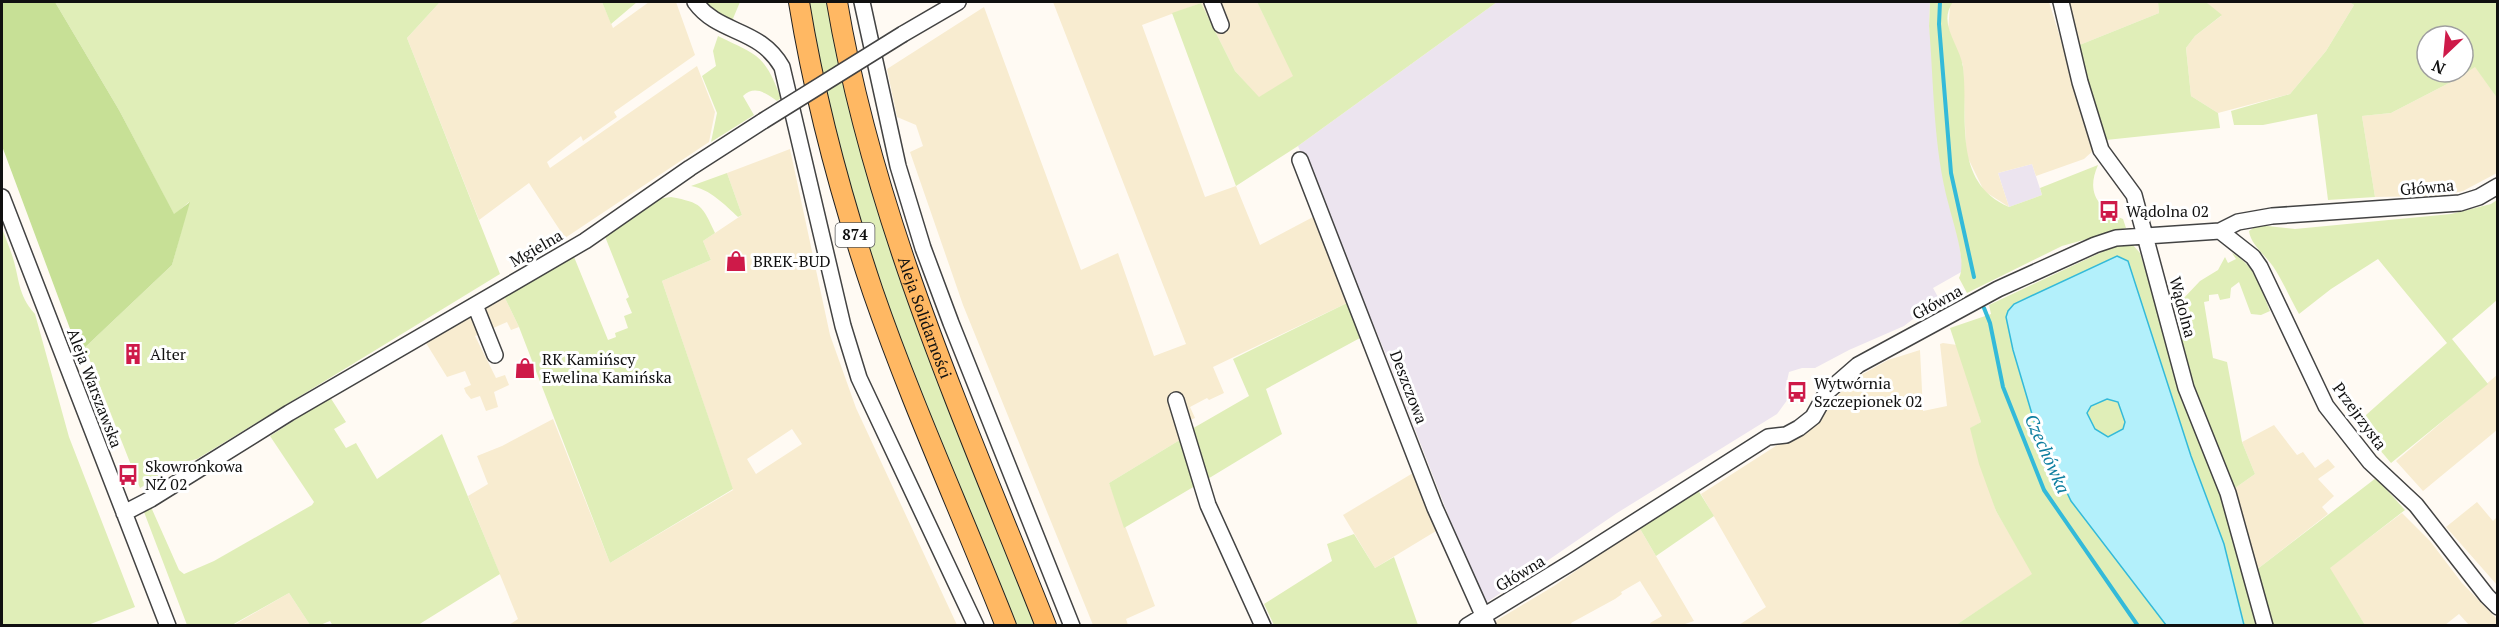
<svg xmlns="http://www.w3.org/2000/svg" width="2499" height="627" font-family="'PT Serif',serif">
	<rect width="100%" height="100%" fill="#fffaf3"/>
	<path fill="#ece4ef" d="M1497,2H1930L1929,26L1963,271L1933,288L1939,299L1904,326L1849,350L1815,368H1802L1789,372L1785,390L1793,392L1777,414L1617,513L1483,605L1387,357L1298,146Z
		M2032,164L2042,195L2009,207L1998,173Z"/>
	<path fill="#f8ecd0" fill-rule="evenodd" d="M440,2H602L613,28L649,2H676L695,55L614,112L617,117L583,141L581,136L547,162L550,168L697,66L715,112L709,142L565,238L529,183L479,220L407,38Z
		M1053,2H1257L1294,76L1259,98L1235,71L1201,3L1142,25L1205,197L1236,186L1260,245L1313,217L1347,303L1213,367L1224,393L1209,400L1207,398L1190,407L1195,418L1179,424L1183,438L1109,483L1155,606L1126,619L1128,625H1093L963,305L910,152L923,146L916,125L897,117L887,69L984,7L1081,270L1118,253L1154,356L1186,344Z
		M1953,2H2049L2095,149L2084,159L2036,176L2032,164L1998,173L2009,207L1984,191L1966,154L1963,65L1948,30L1950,6Z
		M2066,2H2158L2159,13L2077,46Z
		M2206,2H2349L2354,5L2326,51L2290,94L2218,113L2191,96L2186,48L2195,36L2221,16Z
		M2475,66L2497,98V173L2463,191L2439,196L2375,197L2362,116L2391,113L2451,82Z
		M790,149L830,335L856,408L957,625H509L518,619L468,496L488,484L477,456L502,446L553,419L610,563L733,490L662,281L711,260L703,241L742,215L727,173ZM792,429L802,444L756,474L747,459Z
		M503,294L519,327L511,330L507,322L475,336L496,378L505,375L509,385L494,392L498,407L486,411L480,396L471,399L466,393L464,388L471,385L465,371L447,377L426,343Z
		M1943,343L1957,345L1959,349L1981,422L1971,428L1996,511L2033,574L1956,625H1739L1766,607L1701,494L1782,442L1796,439L1819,419L1844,388L1861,375L1888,360L1920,350L1923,411L1947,406L1940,344Z
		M2497,375V430L2423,491L2396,461Z
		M2274,425L2297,455L2303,452L2315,468L2328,459L2335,467L2318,479L2334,496L2322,507L2328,514L2251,574L2228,493L2255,474L2242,442Z
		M1413,473L1436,531L1375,568L1343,515Z
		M2477,502L2493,521L2497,517V585L2446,527Z
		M2402,513L2430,541L2462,583L2497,619V625H2469L2459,614L2445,625H2365L2329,568Z
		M1639,527L1694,621L1682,625H1651L1650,623L1662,616L1640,581L1621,592L1622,594L1615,599L1571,623L1572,625L1496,626L1494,622L1554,586Z
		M289,593L310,625L232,626Z"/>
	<path fill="#e0eeb8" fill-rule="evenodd" d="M55,2H440L407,38L500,274L197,459L181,463L140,488L89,358L79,353L172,265L189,202L174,215L119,110Z
		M602,2H637L611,24Z
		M702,2H740L732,21L714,13Z
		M806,2H829C836,46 844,91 856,135C902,304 971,464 1037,625H1011L882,303L830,127Z
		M1257,2H1497L1298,146L1236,186L1172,13L1201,3L1235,71L1259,97L1293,76Z
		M1930,2H1953C1937,24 1960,45 1963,67C1969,117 1951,182 2009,207L2042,195L2040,188L2098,165C2086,192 2097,208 2123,219L2126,228L2062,246L1967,293L1959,278C1967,262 1953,223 1949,206C1933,148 1934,85 1929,26Z
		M2158,2H2206L2222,15L2195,36L2186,48L2191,96L2218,113L2220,128L2106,140L2092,100L2077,46L2159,13Z
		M2349,2H2497V98L2475,67L2451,82L2391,113L2362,116L2375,197L2328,200L2317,114L2263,125H2234L2231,111L2290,94L2326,51L2354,5ZM2427,36H2463V72H2427Z
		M718,36C759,56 764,54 781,98L777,101C767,93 754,85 743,96L754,115L711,142L717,113L702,76L716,66L713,51Z
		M727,173L742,215L738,217C725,205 710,189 691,186Z
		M671,197C702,203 702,205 715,233L703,241L711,260L662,281L733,489L610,563L519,327L503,294L572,252L608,340L616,337L615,333L628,328L624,316L632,313L626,299L629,297L604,234L656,199Z
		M2497,200V300L2452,339L2488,384L2391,463L2357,423L2447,343L2378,259L2331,289L2299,314C2291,300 2284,284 2276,271C2268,257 2251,246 2249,231L2258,225L2295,229L2451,214L2491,204Z
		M2,228C5,237 9,246 12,255C20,279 17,294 35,314L69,437L135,607L88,625H2Z
		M2121,243L2132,244L2140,253L2198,440L2226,503L2259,625H1956L2032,574L1996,511L1979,464L1970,428L1981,422L1950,328L1991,314L1989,305Z
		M2232,253C2255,265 2261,288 2270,311L2261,315L2251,314L2239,282L2231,288L2230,298L2220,300L2218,294L2209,295V301L2204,302L2213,358L2227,362L2242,442L2255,474L2228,493L2179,361L2182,300L2200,281L2218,270L2225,257L2228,263L2236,259Z
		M1347,303L1360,338L1266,389L1282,434L1206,480L1190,430L1249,396L1233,359Z
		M330,397L346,422L334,429L346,448L356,443L377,479L442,434L500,574L418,625L333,626L330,621L320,625H310L289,593L232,625H187L144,512L151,507L179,570L184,574L214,561L312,505L314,502L270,436Z
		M1183,438L1195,486L1124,528L1109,483Z
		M2376,478L2405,510L2330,568L2365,625H2265L2251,574Z
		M1698,490L1714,516L1656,556L1639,527Z
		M1354,534L1375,568L1394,557L1418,625H1274L1264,604L1332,561L1327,544Z"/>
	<path fill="#c7e096" d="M2,2H55L119,110L174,214L190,202L172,265L79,353L2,146Z"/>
	<path fill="#b3f0fb" stroke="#33bad9" stroke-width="1.5" fill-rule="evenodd" d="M2117,256L2128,261L2191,456L2224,544L2244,625H2166L2071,501L2043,442L2034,421L2013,350L2006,317L2008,311L2014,304ZM2107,399L2118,402L2125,422L2123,429L2108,437L2095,429L2087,413L2091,406Z"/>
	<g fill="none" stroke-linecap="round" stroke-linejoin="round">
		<path stroke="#33bad9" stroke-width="4" d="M1940,2L1939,24L1951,173L1974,277
			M1984,308L1990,323L2003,387L2044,490L2138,626"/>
		<defs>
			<path id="minor" d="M695,2C719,35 759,27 782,67L843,326L859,378L976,626
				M862,2L898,166L923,248L951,323L1072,626
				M1212,2L1221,25
				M2061,2L2080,82L2101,150L2134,195L2186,388L2228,493L2265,626
				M903,34L958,2
				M1300,160L1435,508L1488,626
				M2,197L168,626
				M2220,231L2253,257L2260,267L2326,406L2370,462L2416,505L2487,596L2498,607
				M475,305L495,355
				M1176,400L1208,505L1263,626
				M124,513L151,499L289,413L585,241L690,168L763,121
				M1467,626L1572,562L1768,437L1786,435L1799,428L1813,417L1827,392L1858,365L1998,289L2095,245L2116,238L2220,231L2238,222L2272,216L2460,203L2479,197L2498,186"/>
			<g id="major">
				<path d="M799,2C815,100 841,197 873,292C912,405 962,514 1006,626"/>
				<path id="s1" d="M837,2C874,220 965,421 1046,626"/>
			</g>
		</defs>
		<use href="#minor" stroke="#434343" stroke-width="18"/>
		<use href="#major" stroke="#212121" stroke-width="22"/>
		<use href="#minor" stroke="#fff" stroke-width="15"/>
		<use href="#major" stroke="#ffb863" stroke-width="20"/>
		<defs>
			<path id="minor-bridge" d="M763,121L903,34"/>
		</defs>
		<use href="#minor-bridge" stroke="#434343" stroke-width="18" stroke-linecap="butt"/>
		<use href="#minor-bridge" stroke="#fff" stroke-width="15"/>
	</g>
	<defs>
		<symbol id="bus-bare" viewBox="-9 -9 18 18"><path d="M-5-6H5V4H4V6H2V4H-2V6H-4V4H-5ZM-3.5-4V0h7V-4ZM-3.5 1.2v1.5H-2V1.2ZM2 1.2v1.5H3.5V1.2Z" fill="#ce1a49" stroke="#fff" stroke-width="2.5" paint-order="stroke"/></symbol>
		<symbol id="shop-bare" viewBox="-9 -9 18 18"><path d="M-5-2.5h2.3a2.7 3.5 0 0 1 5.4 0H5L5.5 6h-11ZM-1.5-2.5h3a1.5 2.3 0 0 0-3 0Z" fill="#ce1a49" stroke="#fff" stroke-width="2.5" paint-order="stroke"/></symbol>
		<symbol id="building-bare" viewBox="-9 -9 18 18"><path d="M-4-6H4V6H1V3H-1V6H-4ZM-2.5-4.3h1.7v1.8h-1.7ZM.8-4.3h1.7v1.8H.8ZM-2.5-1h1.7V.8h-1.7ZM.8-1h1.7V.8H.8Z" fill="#ce1a49" stroke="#fff" stroke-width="2.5" paint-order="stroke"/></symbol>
	</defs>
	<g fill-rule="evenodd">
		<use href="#bus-bare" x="2094" y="196" width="30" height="30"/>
		<use href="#shop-bare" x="721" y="246" width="30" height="30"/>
		<use href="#building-bare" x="118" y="339" width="30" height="30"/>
		<use href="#shop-bare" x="510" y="353" width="30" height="30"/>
		<use href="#bus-bare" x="1782" y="377" width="30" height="30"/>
		<use href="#bus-bare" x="113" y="460" width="30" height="30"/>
	</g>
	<g text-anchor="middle" stroke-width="6" stroke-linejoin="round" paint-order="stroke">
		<rect fill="#fff" stroke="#585858" stroke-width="1.5" x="835.5" y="223" width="39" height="24" rx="4.5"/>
		<g font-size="15" font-weight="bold" fill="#101010">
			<text x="855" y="240">874</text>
		</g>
		<g font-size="16" fill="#101010" stroke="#fff">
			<text transform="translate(2427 187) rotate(-5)" y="6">Główna</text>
			<text transform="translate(536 248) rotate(-30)" y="6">Mgielna</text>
			<text transform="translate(1937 302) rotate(-29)" y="6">Główna</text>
			<text transform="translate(2183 307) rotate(75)" y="6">Wądolna</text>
			<text dy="6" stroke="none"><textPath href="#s1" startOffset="328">Aleja Solidarności</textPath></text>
			<text transform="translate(1409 387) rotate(69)" y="6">Deszczowa</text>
			<text transform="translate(95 388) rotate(69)" y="6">Aleja Warszawska</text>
			<text transform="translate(2360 416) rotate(54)" y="6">Przejrzysta</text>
			<text transform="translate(1520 573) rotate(-31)" y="6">Główna</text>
		</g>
		<g font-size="16" fill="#101010" stroke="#fff" text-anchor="start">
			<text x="2126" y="217">Wądolna 02</text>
			<text x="753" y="267">BREK-BUD</text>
			<text x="150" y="360">Alter</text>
			<text x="542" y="365">RK Kamińscy<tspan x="542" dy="18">Ewelina Kamińska</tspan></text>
			<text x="1814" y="389">Wytwórnia<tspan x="1814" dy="18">Szczepionek 02</tspan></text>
			<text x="145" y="472">Skowronkowa<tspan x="145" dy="18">NŻ 02</tspan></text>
		</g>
		<g font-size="18" font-style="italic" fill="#0d7e9f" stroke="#fff">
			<text transform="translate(2047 454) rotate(66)" y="6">Czechówka</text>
		</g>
	</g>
	<rect width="2499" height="627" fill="none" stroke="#101010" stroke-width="6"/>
	<g transform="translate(2445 54) rotate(206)"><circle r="28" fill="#ffffff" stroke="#9f9f9f" stroke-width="1.5"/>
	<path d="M0-4.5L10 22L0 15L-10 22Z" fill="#ce1a49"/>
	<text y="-9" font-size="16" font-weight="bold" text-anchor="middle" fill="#101010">N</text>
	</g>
</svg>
